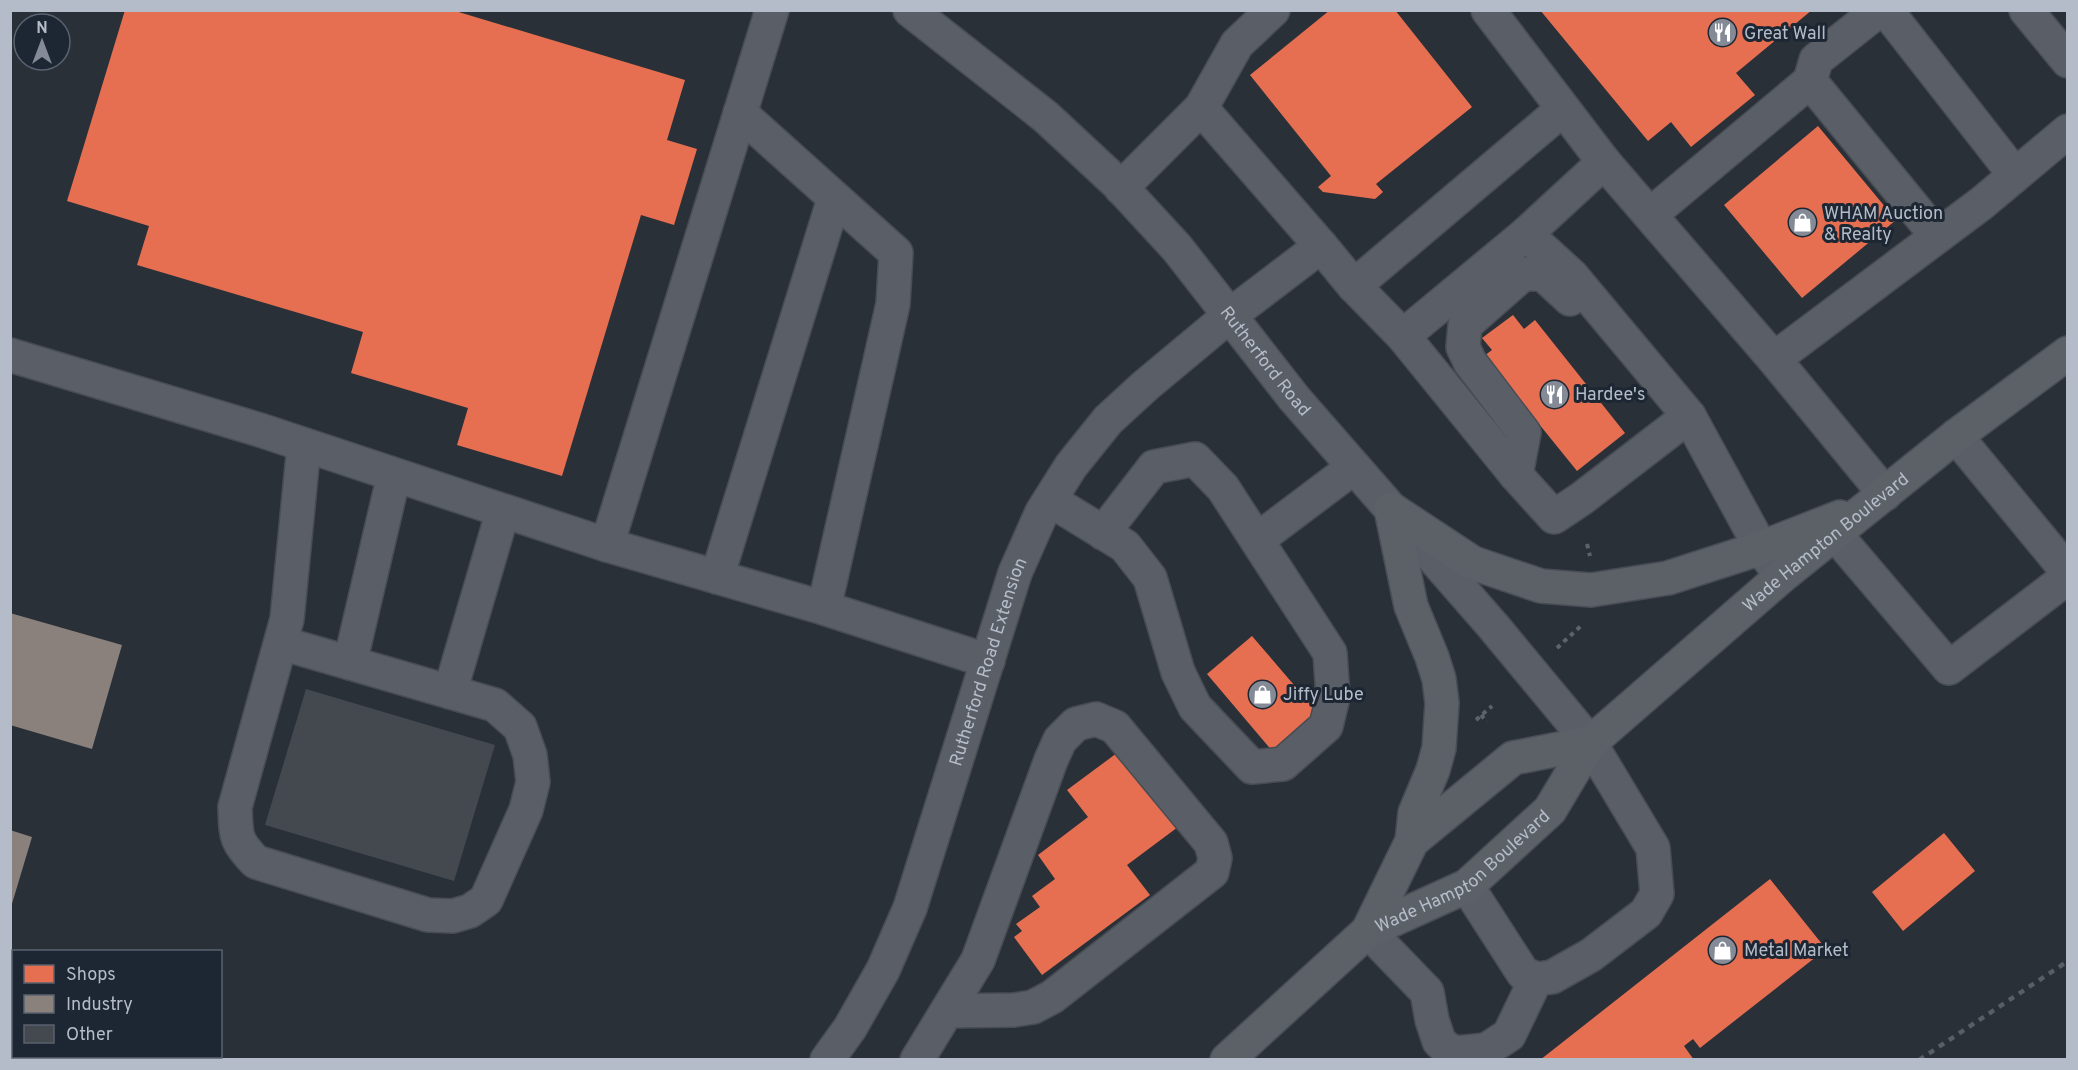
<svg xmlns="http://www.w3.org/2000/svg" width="2078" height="1070" font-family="Overpass,sans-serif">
	<rect width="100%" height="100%" fill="#2a3038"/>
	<path fill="#e76f51" d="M125,10H452L685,80L667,140L697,149L674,225L641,215L562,476L457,445L468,408L351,373L363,332L137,265L149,226L67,201Z
		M1330,10H1395L1472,107L1376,184L1383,192L1375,199L1323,192L1318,187L1331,176L1250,75Z
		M1540,10H1812L1736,73L1755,95L1691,147L1671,122L1648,141Z
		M1818,126L1896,220L1802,298L1724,205Z
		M1513,315L1524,329L1535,320L1625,433L1577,471L1484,356L1492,350L1482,338Z
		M1252,636L1318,713L1273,752L1207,674Z
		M1121,750L1178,827L1127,865L1150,895L1042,975L1014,937L1022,931L1016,924L1040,907L1032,896L1055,879L1038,855L1088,817L1067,790Z
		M1944,833L1975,871L1903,931L1872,892Z
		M1770,879L1826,949L1700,1048L1693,1039L1684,1046L1694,1060H1540Z"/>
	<path fill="#8a817c" d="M10,613L122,645L92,749L10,725Z
		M10,830L32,837L11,907H10Z"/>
	<path fill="#444950" d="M306,689L495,745L454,881L265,825Z"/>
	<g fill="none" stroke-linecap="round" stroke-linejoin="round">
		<defs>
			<g id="minor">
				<path d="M772,10L607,545L824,608L988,661"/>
				<path id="s1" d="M910,10L1046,117L1118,184L1177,248L1294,398L1493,626L1590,743L1653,848L1657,894L1646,913L1591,955L1552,977L1536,979L1523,973L1467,886"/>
				<path d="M1488,10L1604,162"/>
				<path d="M1886,10L2015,175"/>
				<path d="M2026,10L2068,61"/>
				<path d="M1810,81L1937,236"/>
				<path d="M1201,108L1237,44L1273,10"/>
				<path d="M740,113L896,253L893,304L824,608"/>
				<path d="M1650,215L1810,81L1816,60L1879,10"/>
				<path d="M1526,234L1572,276L1689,416L1761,548L1777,570"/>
				<path d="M1321,246L1354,286L1403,336L1526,234L1604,162L1774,359L1885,494"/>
				<path d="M1354,286L1563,109"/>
				<path d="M1403,336L1516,475L1554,517L1581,499L1689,416"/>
				<path d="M10,355L260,430L607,545"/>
				<path d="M1774,359L1982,203L2068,131"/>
				<path d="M1956,436L2068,572"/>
				<path d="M1516,475L1524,433L1470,362L1463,347L1465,325L1523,274H1543L1570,299"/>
				<path d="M1050,500L1125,546L1150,578L1178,672L1195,707L1252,767L1283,764L1326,726L1333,697L1330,653L1223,488L1195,459L1154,467L1103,533"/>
				<path d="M1835,534L1949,668L2068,577"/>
				<path d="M1257,540L1354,467"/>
				<path d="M717,577L834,199"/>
				<path d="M281,643L495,705L520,727L530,755L533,782L526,810L486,900L470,911L453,916L428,915L256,862C235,841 236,836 235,807L287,619L304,445"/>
				<path d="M350,663L394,475"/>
				<path d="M450,692L503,511"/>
				<path d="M1368,931L1427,992L1432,1020L1439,1041L1446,1048L1456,1053L1486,1050L1509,1035L1536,979"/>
				<path id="s2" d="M827,1060L850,1028L883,970L910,908L1015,573L1042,512L1071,466L1108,420L1145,386L1229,316L1321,246L1201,108L1121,188"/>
				<path d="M917,1060L978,960L1051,760L1060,740L1076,724L1096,719L1115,727L1211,843L1215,858L1212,872L1052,997L1033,1007L1014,1010L947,1011"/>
			</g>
			<g id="major">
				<path d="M1391,509L1473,563L1541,586L1591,590L1668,578L1761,548L1840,517"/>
				<path d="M1391,509L1411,606L1432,657L1439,679L1442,703L1439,748L1433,770L1415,813L1412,841"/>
				<path d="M1368,931L1412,841L1513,758L1590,743"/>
				<path id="s3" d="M1227,1060L1368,931L1467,886L1550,810L1590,743L1782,576L1956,436L2068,353"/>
			</g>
		</defs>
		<use href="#minor" stroke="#484c53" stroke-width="36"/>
		<use href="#major" stroke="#484c55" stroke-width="36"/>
		<path stroke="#5d636a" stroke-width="4" stroke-dasharray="4.5 4.5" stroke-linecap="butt" d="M1587,544L1590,556
			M1557,648L1583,624
			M1481,715L1487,722
			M1476,720L1492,706"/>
		<use href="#minor" stroke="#5a5e66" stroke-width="33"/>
		<use href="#major" stroke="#5c6168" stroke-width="33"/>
		<path stroke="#595d64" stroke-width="4.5" stroke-dasharray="6 6" stroke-linecap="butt" d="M1919,1060L2068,961"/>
	</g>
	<defs>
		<symbol id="restaurant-disc" viewBox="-11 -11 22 22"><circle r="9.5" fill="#848b96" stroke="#1d2633"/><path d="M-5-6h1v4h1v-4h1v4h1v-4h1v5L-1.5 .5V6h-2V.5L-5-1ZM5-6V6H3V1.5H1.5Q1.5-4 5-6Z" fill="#fff"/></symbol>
		<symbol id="shop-disc" viewBox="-11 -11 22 22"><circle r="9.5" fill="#848b96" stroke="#1d2633"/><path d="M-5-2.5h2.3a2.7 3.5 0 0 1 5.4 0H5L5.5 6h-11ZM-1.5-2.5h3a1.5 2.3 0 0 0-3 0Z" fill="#fff"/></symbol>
	</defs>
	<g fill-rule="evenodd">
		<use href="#restaurant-disc" x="1706" y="16" width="33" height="33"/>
		<use href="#shop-disc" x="1786" y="206" width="33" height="33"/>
		<use href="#restaurant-disc" x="1538" y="378" width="33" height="33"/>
		<use href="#shop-disc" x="1246" y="678" width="33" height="33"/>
		<use href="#shop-disc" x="1706" y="934" width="33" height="33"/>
	</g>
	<g text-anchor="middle" stroke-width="6" stroke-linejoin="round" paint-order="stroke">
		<g font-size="18" fill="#b4bcc9" stroke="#1d2633" text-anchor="start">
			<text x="1744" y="39">Great Wall</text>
			<text x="1824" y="219">WHAM Auction<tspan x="1824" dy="21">&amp; Realty</tspan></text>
			<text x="1575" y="400">Hardee's</text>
			<text x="1283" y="700">Jiffy Lube</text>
			<text x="1744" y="956">Metal Market</text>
		</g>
		<g font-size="18" fill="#b4bcc9" stroke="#1d2633">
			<text dy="6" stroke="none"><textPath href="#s1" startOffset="502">Rutherford Road</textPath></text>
			<text dy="6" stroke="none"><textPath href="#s3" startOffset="800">Wade Hampton Boulevard</textPath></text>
			<text dy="6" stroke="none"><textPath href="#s2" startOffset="432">Rutherford Road Extension</textPath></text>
			<text dy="6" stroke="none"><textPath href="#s3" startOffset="304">Wade Hampton Boulevard</textPath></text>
		</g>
	</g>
	<rect width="2078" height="1070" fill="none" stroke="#b4bcc9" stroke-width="24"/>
	<rect x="12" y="950" width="210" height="108" fill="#1d2633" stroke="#59626f" stroke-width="1.5"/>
	<rect x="24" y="965" width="30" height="18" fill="#e76f51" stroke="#59626f" stroke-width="1.5"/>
	<text x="66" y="980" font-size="18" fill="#b4bcc9">Shops</text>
	<rect x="24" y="995" width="30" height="18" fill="#8a817c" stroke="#59626f" stroke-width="1.5"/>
	<text x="66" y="1010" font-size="18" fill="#b4bcc9">Industry</text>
	<rect x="24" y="1025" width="30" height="18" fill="#444950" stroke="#59626f" stroke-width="1.5"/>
	<text x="66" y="1040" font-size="18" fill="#b4bcc9">Other</text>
	<g transform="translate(42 42)"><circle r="28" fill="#1d2633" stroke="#59626f" stroke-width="1.5"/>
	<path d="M0-4.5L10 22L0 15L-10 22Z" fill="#848b96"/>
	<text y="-9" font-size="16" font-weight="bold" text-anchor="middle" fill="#b4bcc9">N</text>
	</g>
</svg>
